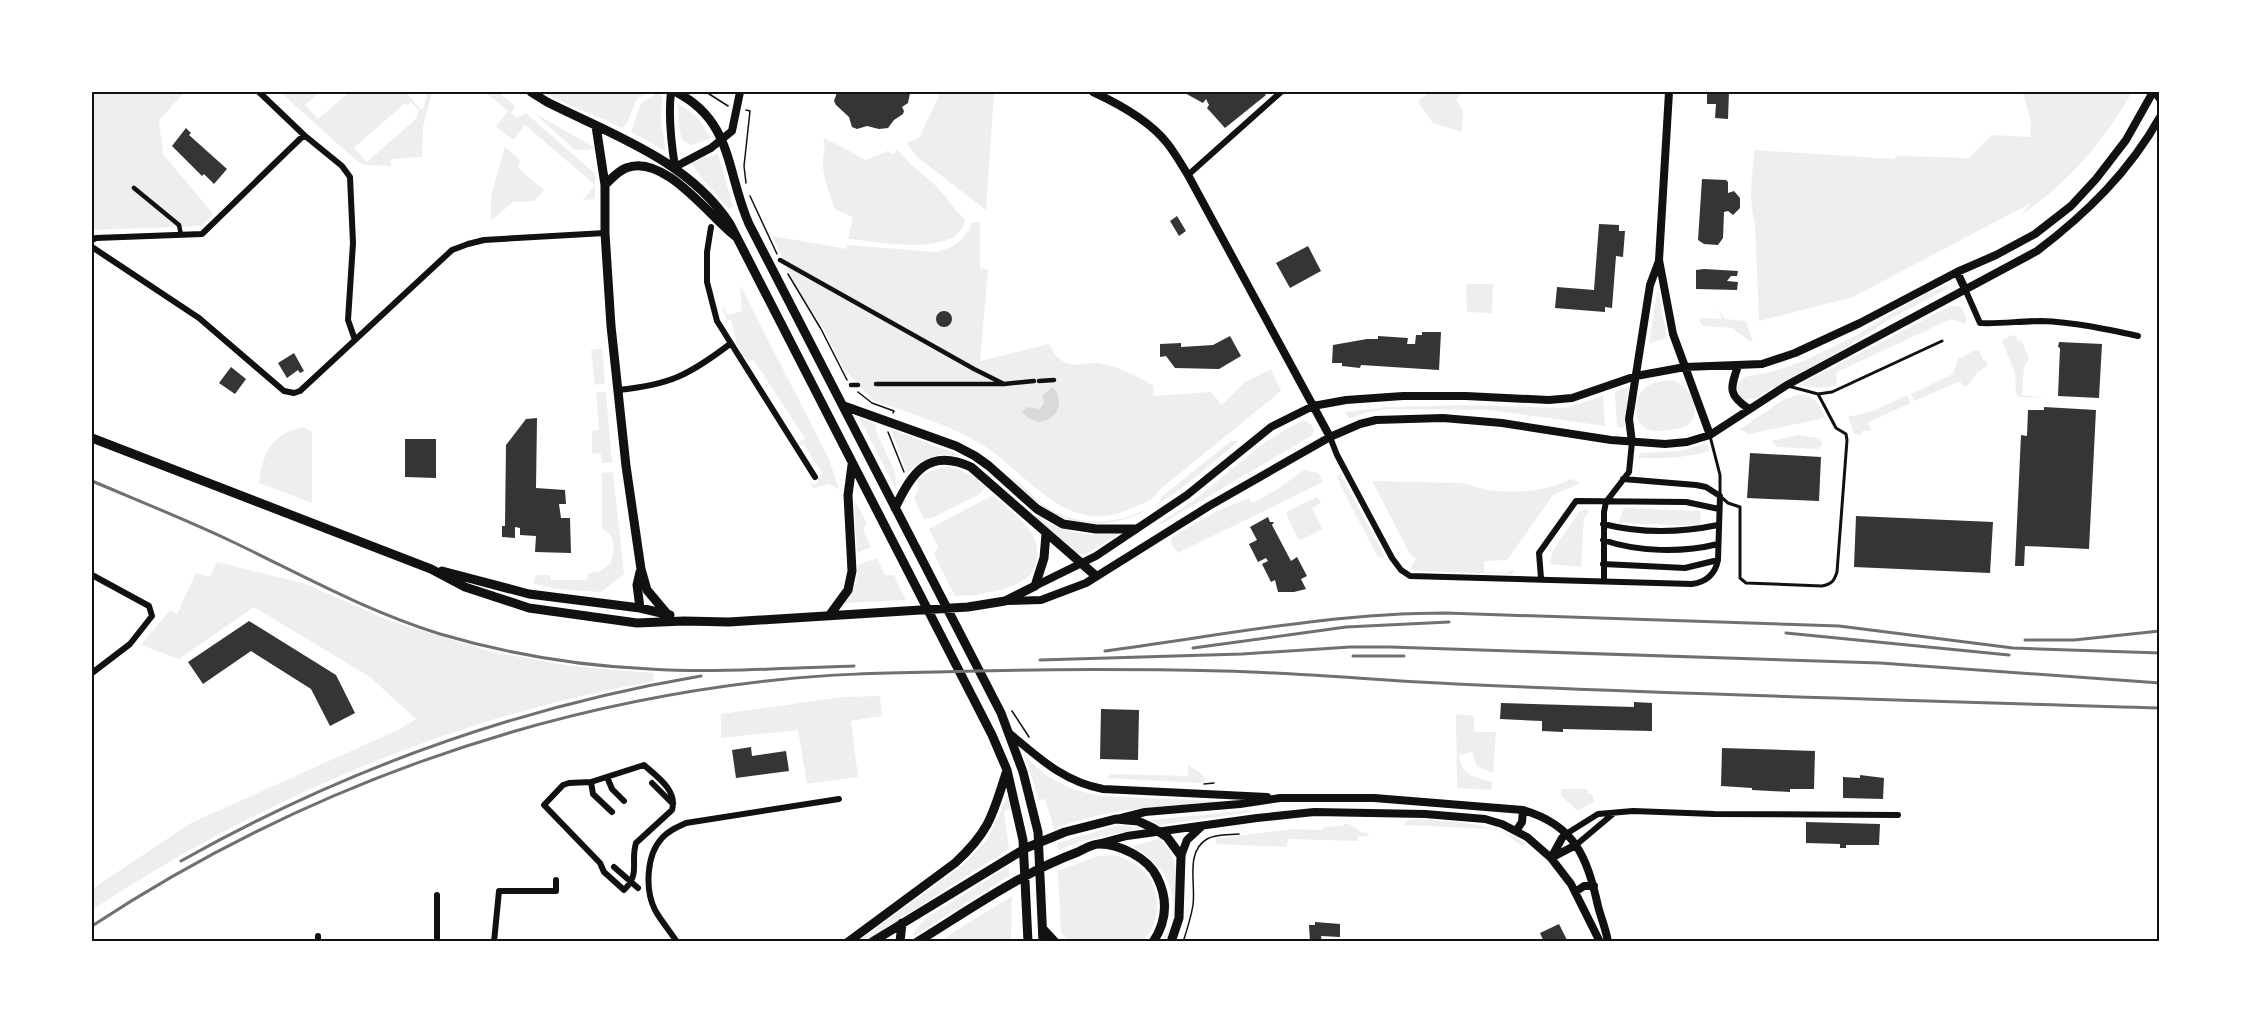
<svg xmlns="http://www.w3.org/2000/svg" width="2251" height="1033" font-family="Roboto,sans-serif">
	<rect width="100%" height="100%" fill="#fff"/>
	<path fill="#eee" fill-rule="evenodd" d="M92,92H185L159,120L163,154L213,214L201,226L92,230Z
		M280,92H320L305,105L318,119L350,92H408L409,96L421,110L424,107L427,94L432,92L423,127L422,157L391,159V166L364,165L358,162ZM411,102L419,111L417,115L418,117L367,162L354,148L405,103L407,105Z
		M485,92H498L515,106L511,113L517,118L526,113L595,174V199L583,200L595,185L525,125L513,140L496,126L508,111Z
		M543,92H648L637,99L627,123L622,128C596,115 569,106 543,92Z
		M938,92H994L986,210L917,157L907,143L919,138L939,96Z
		M1429,92H1464L1456,99L1463,111L1462,132L1433,123L1418,102Z
		M2023,92H2132C2105,140 2068,183 2022,214L2031,203L1853,297L1759,321L1755,224C1748,199 1752,174 1755,150L1893,159L1898,156L1969,158L1992,135L2030,137L2031,123Z
		M655,93L662,95L661,122L666,151L631,132L641,103L654,96Z
		M678,103L697,117L711,138L692,145L683,141L679,129Z
		M534,113L597,149L575,150Z
		M823,137L866,160L887,151L894,154L897,149C908,164 922,173 936,186C947,196 953,210 965,219C961,259 875,241 848,239L853,217L836,210C830,197 824,181 823,167C822,155 827,150 823,137Z
		M505,147L520,160L518,168L544,190L534,201L513,202L491,221V196Z
		M718,154L733,207L729,209L700,176L691,162Z
		M972,222H980V268L988,270L980,361L1049,344C1053,351 1056,358 1064,362C1074,368 1085,362 1096,363C1117,365 1135,376 1153,385L1154,396L1211,392L1222,405L1245,382L1271,369L1281,390L1280,392L1159,490C1152,502 1142,503 1130,509C1064,539 1025,468 976,441C944,423 908,413 873,400L843,368L824,329L799,292L772,236L847,249V245L936,252C953,248 967,239 972,222Z
		M1466,284H1493L1492,313L1467,312Z
		M740,285L829,459L839,489L828,484L813,488L810,482L814,485L818,482L817,479L823,474L804,445L801,446L799,442L805,438L753,359L748,362L737,345L731,320L727,321L722,307L725,308L727,315L742,311Z
		M1946,285L1949,287L1947,289L1890,319L1845,348L1755,398L1745,400L1739,395L1737,385L1744,377L1775,371L1803,361L1855,336L1912,301Z
		M1658,288L1667,338L1649,343Z
		M1950,306H1958C1964,310 1968,317 1965,324L1951,319L1837,372L1836,385C1822,390 1813,387 1799,385Z
		M1719,310L1725,319L1746,321L1753,341H1750L1732,328L1703,326L1700,322V318L1722,319Z
		M2012,335L2016,336L2018,341L2021,340L2029,358L2024,368L2022,395L2044,398L2019,397L2016,395L2015,373L2002,341Z
		M602,348L605,383L595,385L591,350Z
		M1973,351H1979L1984,361L1987,360V366L1977,373L1968,385L1963,387L1960,381L1914,401L1911,394L1953,374L1958,359Z
		M1671,380C1689,383 1706,414 1686,426C1681,429 1674,429 1668,430C1662,431 1656,432 1650,430C1632,426 1633,398 1645,388C1652,382 1663,381 1671,380Z
		M1629,386L1624,428L1617,427L1615,392Z
		M596,392H606L612,463H602L601,454L592,453V431L599,430Z
		M1800,394C1814,396 1820,404 1825,417L1816,420L1748,434L1740,429L1785,399Z
		M1907,395L1911,403L1868,422L1871,429L1869,431H1862V435L1854,434L1848,417L1873,411Z
		M1603,396L1605,426L1489,410L1388,409L1364,413L1349,419L1345,412L1388,407L1463,405L1565,408Z
		M859,417L876,425V431L895,472L897,492Z
		M1303,420L1312,425L1314,431L1311,436L1160,525L1159,523L1193,501L1265,442Z
		M303,427L312,432V503L259,483C262,453 273,433 303,427Z
		M891,429L961,456C956,457 949,455 942,455C928,456 916,464 907,474Z
		M1798,435L1818,438L1822,442L1821,446L1818,449L1777,447L1771,441Z
		M1231,441H1239C1188,482 1123,552 1051,512C1036,503 1023,489 1009,477C1021,481 1031,495 1041,503C1068,524 1104,526 1135,514C1144,510 1158,508 1161,497Z
		M1705,444L1708,445L1709,451C1685,458 1663,459 1638,458L1640,453L1680,451Z
		M945,467C963,468 973,476 985,488L980,494L932,518L924,519L914,499L919,487L917,481C925,472 933,470 945,467Z
		M1304,470L1318,473L1323,482L1178,553L1171,544L1172,537L1215,512L1249,498L1252,503L1278,489Z
		M613,472L624,574L601,592L555,589L533,583L536,575H550L551,580H587L588,573L599,572L610,564C616,550 616,536 602,528V473Z
		M1340,473L1384,555V559L1378,557L1341,487L1337,477Z
		M1572,479L1580,483L1553,495L1507,560L1484,561V572L1505,573L1513,570V574L1417,571L1410,569L1416,558L1410,554L1372,481L1463,483C1492,494 1524,494 1554,486C1560,485 1566,480 1572,479Z
		M993,495C1005,506 1021,518 1030,531C1036,539 1038,548 1037,558C1035,588 993,591 970,596L969,595L955,596L934,554L938,547L929,529Z
		M1317,497L1321,503L1312,508L1323,529L1301,540L1298,539L1287,516V512Z
		M854,500L867,523L863,529L871,547L857,553Z
		M1624,508L1701,511L1700,526L1618,523Z
		M1586,509L1589,511L1584,518L1581,567L1550,564L1552,552L1579,512Z
		M1035,515C1062,533 1089,537 1120,533L1086,554H1076L1034,517Z
		M877,558L885,575H894L906,600L844,603L856,583L858,565Z
		M217,562L306,584L390,621L492,652L571,666L653,673L654,681C453,717 262,798 92,910V889L191,823L400,729L416,719L370,677L254,607L179,659L141,645L170,610L177,614L196,573L210,577Z
		M880,696L882,716L851,721L858,777L807,784L798,730L721,738V714L844,697Z
		M1456,714L1474,716V732H1496L1493,773L1477,766L1472,752L1459,755C1462,776 1473,776 1492,782L1491,790L1457,788Z
		M1025,756C1050,781 1067,790 1102,796L1239,802C1177,806 1113,805 1054,829L1045,799L1039,800Z
		M1188,765L1203,775L1206,781L1201,783L1107,778L1110,774L1188,776Z
		M1561,789H1587L1588,794H1592L1594,801L1578,811L1561,796Z
		M1008,795L1011,809L1004,811L1009,849L865,941L857,942L962,866L987,840Z
		M1251,810V812L1160,825L1151,820Z
		M1414,819C1454,821 1491,822 1527,844L1522,846L1504,833L1493,829L1403,825L1408,820Z
		M1344,824H1349L1361,832L1369,833L1368,836H1358V841L1289,839L1286,847L1216,844L1215,839L1292,829L1323,830V827L1343,826Z
		M1119,825L1142,828L1083,841L1058,850L1057,843Z
		M1159,839C1188,865 1179,910 1165,941H1162C1165,936 1169,930 1171,924C1181,890 1160,861 1132,846Z
		M1113,855C1121,857 1128,859 1135,864C1162,880 1164,920 1143,941H1068L1061,933L1058,871L1098,856Z
		M1009,866V876L914,936L912,934L926,918Z
		M1012,896L1011,941H942L955,931Z"/>
	<path fill="#d9d9d9" d="M1053,387C1066,402 1057,421 1038,422L1028,418L1022,411L1028,407L1039,409C1045,405 1045,401 1042,395Z"/>
	<path fill="#353535" d="M837,92H910V93L908,103L902,107L904,111L903,114L894,120L888,128L879,129L867,126L857,129L852,127L849,117L836,105L834,101Z
		M1183,92H1263L1266,95L1225,128L1207,108L1209,105L1206,99L1203,103Z
		M1707,92H1729L1728,119L1715,118L1716,104H1707Z
		M186,128L191,133L189,135L227,169L214,184L204,174L202,176L172,146Z
		M1702,179L1726,180L1728,182V193L1734,191L1740,198V208L1733,215L1728,211L1724,212L1723,238L1718,245L1704,244L1698,240Z
		M1177,216L1186,231L1179,236L1170,221Z
		M1599,224L1619,225V231H1625L1623,257L1616,256L1612,308L1605,307V312L1555,308L1557,287L1594,290Z
		M1308,246L1321,271L1290,288L1276,263Z
		M1704,269L1738,271L1737,276H1731L1727,281L1738,282L1737,290L1696,289V270Z
		M936 319a8 8 0 1 1 16 0a8 8 0 1 1-16 0Z
		M1422,332H1441L1439,370L1361,365L1360,368L1342,366V363H1332L1333,345L1367,339H1378V336L1408,338L1407,344H1415L1416,335H1422Z
		M1230,336L1241,356L1219,369L1175,368L1166,356L1160,357V344L1181,343V347L1213,345Z
		M2059,342L2102,344L2099,398L2058,396L2060,348L2058,347Z
		M294,353L304,371L300,373L298,370L287,378L278,363Z
		M231,367L246,379L235,394L219,383Z
		M2044,407L2096,410L2089,549L2025,546L2024,566H2015L2021,435L2027,436L2028,410H2044Z
		M537,418L536,488L565,490L566,504H559L561,518H570L571,553L535,552L536,536L520,535V528L515,527V538L502,537V526H505L506,445L526,419Z
		M405,439H436V478L405,477Z
		M1750,453L1821,457L1819,501L1747,498Z
		M1856,516L1993,522L1990,573L1854,567Z
		M1268,517L1270,522H1274L1272,525L1291,561L1297,557L1307,576L1301,579L1306,589L1294,592H1278L1275,580L1271,582L1262,564L1268,561L1266,558L1258,562L1249,544L1257,540L1250,527Z
		M249,621L336,675L355,713L330,726L311,689L251,651L203,684L188,662Z
		M1634,702L1652,703V731L1563,729V732L1542,731V721L1500,719L1501,703L1634,707Z
		M1101,709L1139,710L1138,760L1100,759Z
		M751,747L752,756L786,751L789,771L736,778L732,750Z
		M1722,748L1815,751L1814,789H1790V792L1752,790V788L1721,786Z
		M1860,775L1884,778L1883,799L1843,798V777L1860,778Z
		M1806,822L1880,824L1879,845H1846V848H1840V844L1806,843Z
		M1315,922L1340,924V937L1321,936L1322,942H1310L1309,925H1315Z
		M1559,924L1568,942H1544L1540,933Z"/>
	<g fill="none" stroke-linecap="round" stroke-linejoin="round">
		<path stroke="#111" stroke-width="1.5" d="M706,92L728,106
			M746,183L744,166L750,111L746,110
			M750,196L777,254
			M788,274L821,329L847,380
			M858,392L872,403L894,411L893,413
			M888,432L904,472
			M1012,711L1029,737
			M1204,784L1214,783
			M1183,942C1187,930 1191,917 1193,905C1196,884 1185,852 1207,839C1215,834 1230,835 1239,834"/>
		<path stroke="#111" stroke-width="3" d="M1788,386L1818,394L1832,392L1942,341
			M1710,436L1720,475V496L1728,503L1740,507V578L1746,583L1822,586C1832,584 1834,581 1837,572L1847,440L1846,434L1836,428L1818,394"/>
		<path stroke="#111" stroke-width="4.5" d="M134,188L179,225L181,235
			M780,260L974,369L1004,384
			M1039,381L1054,380
			M876,384H1004L1034,381
			M851,385H858"/>
		<path stroke="#111" stroke-width="6" d="M259,92L304,135L342,166L350,177L353,243L348,320L355,340
			M1188,175L1281,92
			M711,227L707,252V282L717,321L815,477
			M92,240L96,238L202,234L304,135
			M92,247L199,318L284,391L294,393L300,391L452,250L468,244L484,240L605,233
			M1965,289L1980,323C2000,324 2020,321 2041,321C2074,322 2106,329 2138,336
			M618,390C670,385 689,375 730,344
			M1330,437L1337,455L1392,558L1401,570L1410,576L1692,584C1706,582 1715,575 1718,560L1720,496L1706,487L1696,485L1623,479
			M1603,524C1643,534 1679,533 1718,525
			M1603,540C1638,552 1682,553 1718,544
			M1603,564L1685,568L1718,560
			M92,575L149,606L152,616L130,644L92,673
			M1541,578L1539,553L1576,501L1686,502L1719,509
			M1604,581V512L1606,502L1629,472L1632,442
			M644,765C656,776 678,790 672,810L636,843C630,863 641,873 624,890L604,872L600,863L544,805L563,785L569,783L591,782Z
			M607,777L612,789L624,801
			M591,782L593,794L612,812
			M652,783L673,804
			M1566,834L1598,814L1633,811L1714,814L1898,815
			M1576,845L1614,813
			M614,867L638,888
			M437,895V942
			M318,942V936
			M494,942L499,891H556V880
			M677,942C670,931 661,921 655,910C645,890 646,855 662,838C668,831 677,827 686,823L839,799"/>
		<path stroke="#111" stroke-width="8" d="M671,92C668,117 671,142 675,167L711,148L732,131L740,92
			M1093,92C1119,104 1149,120 1167,143C1175,153 1181,164 1188,175L1330,437
			M1669,92L1659,260L1673,334L1710,435
			M2155,92L2160,99
			M1957,272L1965,289
			M1738,366C1730,389 1728,395 1749,409
			M1632,442L1629,419L1650,285L1659,261
			M1035,586L1096,556L1187,495L1271,427L1313,406L1346,400L1403,396H1466L1549,400L1572,398L1636,376L1685,367L1762,364L1795,353L1860,323L1957,272L1996,255L2035,234L2071,206L2096,179L2126,140L2153,92
			M1006,601L1041,600L1086,583L1209,506L1330,437L1360,424L1376,420L1443,418L1502,423L1611,440L1665,444L1687,442L1710,435L1787,385L2037,251C2087,213 2129,172 2160,117
			M1009,733C1039,758 1064,782 1103,789L1267,797
			M1121,818L1145,812L1240,804L1280,798H1374L1523,810C1575,825 1587,857 1598,906C1601,918 1606,929 1608,942
			M1516,831L1522,822L1523,810
			M1101,843L1127,836L1257,818L1314,812L1425,814L1485,819L1502,824L1527,837L1551,858L1571,884L1600,942
			M1181,856L1187,840L1202,826
			M1551,858L1562,838L1566,834
			M1551,858L1576,845
			M1575,892L1584,886H1594"/>
		<path stroke="#111" stroke-width="9" d="M531,92L547,102C613,135 689,161 730,224L992,735L1007,770L1023,840L1028,942
			M676,92C733,121 726,172 749,224L1001,713L1023,772L1038,832L1043,942
			M596,126L605,185V233L611,326L626,466L641,569L647,590L668,615
			M605,185C611,179 618,171 626,168C664,153 709,216 735,236
			M844,406L956,446L975,456L989,466L1037,509L1063,524L1096,529H1135
			M92,438L431,569L465,587L529,608L637,623L684,621L729,622L968,607L1005,601L1035,586L1044,558L1046,534
			M895,508C912,473 928,447 971,467L1096,576
			M442,571L529,594L640,608L670,615
			M640,608L637,585L640,572
			M829,616L848,590L852,571L848,495L852,465
			M1043,929L1055,942
			M848,942L955,863C990,831 993,814 1007,770
			M872,942L1026,848L1065,832L1116,819L1138,821L1153,828L1167,837L1181,856L1179,918L1171,942
			M900,942L902,923
			M917,942C969,910 1021,873 1078,852C1084,849 1092,844 1099,844C1120,844 1148,858 1157,877C1168,899 1167,921 1153,942"/>
		<path stroke="#707070" stroke-width="3" d="M92,481C139,501 187,520 233,542C304,576 364,610 440,634C508,654 579,666 650,669C717,673 786,668 854,666
			M1786,633L2009,655
			M2025,640H2074L2160,631
			M1193,648L1346,627L1449,622
			M1105,651C1218,636 1331,613 1446,613L1839,626L2013,648L2160,653
			M1353,656H1404
			M1040,660L1242,654L1350,647H1390L1880,663L2160,683
			M181,861C343,770 518,707 701,676
			M92,926C297,791 532,706 776,680C829,674 882,673 936,672C1032,669 1127,669 1223,671C1308,673 1393,682 1478,685C1705,695 1932,701 2160,708"/>
	</g>
	<rect width="2251" height="1033" fill="none" stroke="#ffffff" stroke-width="186"/>
	<rect x="93" y="93" width="2065" height="847" fill="none" stroke="#111" stroke-width="2"/>
</svg>
